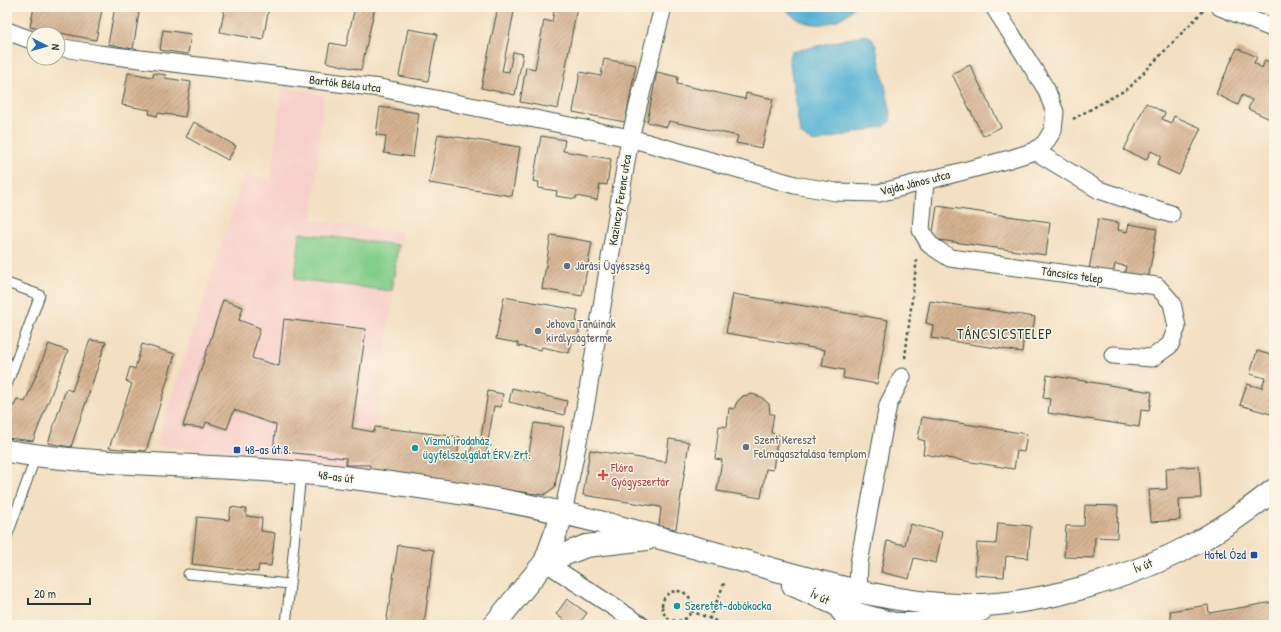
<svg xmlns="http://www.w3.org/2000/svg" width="1281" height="632" font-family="'Patrick Hand',sans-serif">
	<defs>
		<pattern id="building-hatch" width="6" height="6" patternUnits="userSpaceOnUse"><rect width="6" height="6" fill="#d6b392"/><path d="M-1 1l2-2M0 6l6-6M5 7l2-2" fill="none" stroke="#ad9378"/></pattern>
	</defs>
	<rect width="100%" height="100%" fill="#fcf5e5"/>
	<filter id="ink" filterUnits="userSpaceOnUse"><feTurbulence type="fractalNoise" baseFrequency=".025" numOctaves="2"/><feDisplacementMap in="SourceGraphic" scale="8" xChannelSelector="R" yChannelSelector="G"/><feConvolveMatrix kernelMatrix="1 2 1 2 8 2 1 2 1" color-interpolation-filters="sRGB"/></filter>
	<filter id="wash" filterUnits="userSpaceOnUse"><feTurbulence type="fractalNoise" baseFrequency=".012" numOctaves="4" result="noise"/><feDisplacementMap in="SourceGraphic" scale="16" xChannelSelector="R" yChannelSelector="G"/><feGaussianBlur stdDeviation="0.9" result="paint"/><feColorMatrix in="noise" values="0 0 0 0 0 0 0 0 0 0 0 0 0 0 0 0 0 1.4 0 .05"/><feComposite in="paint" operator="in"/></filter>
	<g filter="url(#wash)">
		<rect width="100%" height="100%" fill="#f3dfc1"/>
		<path fill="#f7d0cb" d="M282,86L324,95L312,220L402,232L370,465L367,472L156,445L245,173L271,181Z"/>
		<path fill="#84ce8b" stroke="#528660" d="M300,233L398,245L392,291L295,279Z"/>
		<path fill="#57b3d5" stroke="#3b7884" d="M784,7H854C837,29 802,31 784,7Z
			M864,35L871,37L876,46L891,113L890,122L885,126L815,142L807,139L800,133L789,58L791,52Z"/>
		<g id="blocks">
			<path fill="url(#building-hatch)" d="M34,7H87L102,10L96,40L30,27Z
				M115,7H140L133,49L108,44Z
				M225,7H269L263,40L220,32Z
				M355,7H375L361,70L326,62L330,43L346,46Z
				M498,7H515L502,71L509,72L513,52L523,54L515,95L481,88Z
				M555,7H577L558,109L520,102L526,67L535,69L544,20L552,22Z
				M408,29L437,34L428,81L399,76Z
				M163,30L191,34L188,54L160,50Z
				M1237,48L1257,57L1254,63L1262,68L1265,60L1274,64V111L1270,119L1248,109L1252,100L1242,95L1238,105L1216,94Z
				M604,59L636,65L625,122L573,112L580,72L601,76Z
				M970,65L1001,127L983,136L952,74Z
				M657,72L678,77L677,84L745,99L746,93L773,99L762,148L736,143L738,136L669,121L667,127L647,122Z
				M128,73L153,77L154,73L166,75L165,78L191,82L185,117L158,113L157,116L149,114L150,110L122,105Z
				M1146,103L1165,113L1162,119L1171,123L1174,116L1201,128L1179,175L1157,165L1161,156L1151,151L1146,160L1124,150Z
				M380,107L419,113L413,157L384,153L386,136L376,135Z
				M194,122L236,146L228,160L186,137Z
				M438,134L520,147L512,196L429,183Z
				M541,136L565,140L563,151L611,159L607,185L600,184L597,200L576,196V199L556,196L557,191L538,188L539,182L533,181Z
				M937,206L1050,222L1046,255L932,239Z
				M1098,219L1119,223L1118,230L1127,232L1129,224L1157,229L1148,280L1124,276L1126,266L1115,264L1113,274L1089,270Z
				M551,235L592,242L582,296L542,289Z
				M733,294L888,320L877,384L843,378L844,370L822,366L825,350L726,333Z
				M504,297L578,310L576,322H581L577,341L572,340L569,353L542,347L541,350L518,346V343L496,339Z
				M223,300L243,307L239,320L260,328L252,358L279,366L284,319L366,329L352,428L374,432L375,427L460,437L457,459L470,461L472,443L480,445L488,391L503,394L501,407L494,406L486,453L528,459L534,423L564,427L555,487L544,495L467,484L370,473V465H346V458L273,451L276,425L234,410L227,429L206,422L204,428L183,426Z
				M930,301L1035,317L1032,336L1024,335L1022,352L931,338L933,325L926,323Z
				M90,340L106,342L71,447L48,443L66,389L72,391Z
				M49,344L68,351L33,441L7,438V431L12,414L7,412V403L14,406L17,399L25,402Z
				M142,344L175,354L146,451L109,448L132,384L126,381L130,367L135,369Z
				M1257,351L1274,356V415L1240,405L1247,384L1262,388L1265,378L1250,374Z
				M1047,375L1152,392L1149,411L1141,410L1139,427L1048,413L1050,399L1043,398Z
				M512,388L567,401L564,415L509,402Z
				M752,394L761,397L769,404L770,414H774L771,433L778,434L773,470L766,469L761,498L717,491L722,460L715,459L719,426L727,427L729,408L734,409L737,402L743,396Z
				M922,417L1027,434L1024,452L1017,451L1014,469L923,454L925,441L918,439Z
				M669,439L689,442L676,529L659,526L661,507L583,495L590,450L666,462Z
				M1199,466L1201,498L1179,499L1180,520L1151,522L1149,490L1167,489L1166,468Z
				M1085,505L1118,506L1117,538L1095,537L1094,558L1064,557L1066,526H1084Z
				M231,507L246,509V516L262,518L261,531L275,533L271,566L259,565L258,572L192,564L197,517L229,520Z
				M998,523L1031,526L1028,558L1006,556L1004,577L975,575L977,543L996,544Z
				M910,524L942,532L936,563L914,558L909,579L881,572L887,541L905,545Z
				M398,545L434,550L424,625H386Z
				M567,599L587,613L578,625H562L565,621L556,614Z
				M1274,602V625H1172L1170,611L1208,605L1209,613Z"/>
		</g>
	</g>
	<g filter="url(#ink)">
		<use href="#blocks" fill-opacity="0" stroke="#3f5549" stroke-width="1"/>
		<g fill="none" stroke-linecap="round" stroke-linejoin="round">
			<defs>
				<path id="lane" d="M7,283L40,295L7,385
					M7,537L36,456
					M188,574L289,584
					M286,625L301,473"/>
				<path id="street" d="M1220,7L1274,29
					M7,31L34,41
					M58,47L99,54L380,88L630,138L795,185L836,192L879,193L1010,159L1035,151L1045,143L1053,130L1055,112L1046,89L994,7
					M1035,151L1099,190L1171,214
					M925,181L921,230L930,245L950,258L1157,286L1172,303L1177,327L1170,345L1152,358L1113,355
					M563,513L585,408L630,138L663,7
					M545,562L641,625
					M858,591L859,563L888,405L902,377
					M833,604L850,625"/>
				<path id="secondary" d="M7,451C48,458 89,461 131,463C175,465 219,467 263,470C335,474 407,485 478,496C575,512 670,541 765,567C828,584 892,603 958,605C1035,608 1131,578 1198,542C1224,527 1250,509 1274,490
					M545,562L563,513
					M793,585L858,614L895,624H941L981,610
					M494,625L545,562L586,546L647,539"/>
			</defs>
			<use href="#lane" stroke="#3f5549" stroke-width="11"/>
			<use href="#street" stroke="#3f5549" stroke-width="19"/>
			<use href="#secondary" stroke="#3f5549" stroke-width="24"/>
			<path stroke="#3f5549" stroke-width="2.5" stroke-dasharray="3 3" stroke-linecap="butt" d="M1073,119L1129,88L1203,11
				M905,358L917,258
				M662 606a15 15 0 1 1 30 0a15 15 0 1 1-30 0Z
				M691,611L726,625
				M707,625L725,581"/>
			<use href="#lane" stroke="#fff" stroke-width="9"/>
			<use href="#street" stroke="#fff" stroke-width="17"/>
			<use href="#secondary" stroke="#fff" stroke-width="22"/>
		</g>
	</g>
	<circle fill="#5c6f8a" stroke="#fcf5e5" stroke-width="1.5" cx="567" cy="266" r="4"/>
	<g fill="#6b7280" stroke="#fcf5e5" stroke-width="1.5">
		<circle cx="538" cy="331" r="4"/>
		<circle cx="746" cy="447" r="4"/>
	</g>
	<g fill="#0f9aa8" stroke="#fcf5e5" stroke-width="1.5">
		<circle cx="415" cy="448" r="4"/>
		<circle cx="677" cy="606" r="4"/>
	</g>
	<g fill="#1a4fb4" stroke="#fcf5e5" stroke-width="1.5">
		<rect x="233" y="446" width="8" height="8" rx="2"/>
		<rect x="1250" y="551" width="8" height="8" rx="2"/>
	</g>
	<path fill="#e0444e" stroke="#fcf5e5" stroke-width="1.5" d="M601 469h4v4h4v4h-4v4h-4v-4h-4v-4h4z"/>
	<g text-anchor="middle" stroke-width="3" stroke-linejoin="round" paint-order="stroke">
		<g font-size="12" fill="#1f3d34" stroke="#fcf5e5">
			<text transform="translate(345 84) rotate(7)" y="4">Bartók Béla utca</text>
			<text transform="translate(915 183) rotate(-14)" y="4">Vajda János utca</text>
			<text transform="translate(620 200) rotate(-81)" y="4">Kazinczy Ferenc utca</text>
			<text transform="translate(1072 275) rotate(8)" y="4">Táncsics telep</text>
			<text transform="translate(336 477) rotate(7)" y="4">48-as út</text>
			<text transform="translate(1143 566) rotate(-21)" y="4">Ív út</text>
			<text transform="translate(820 597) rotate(25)" y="4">Ív út</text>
		</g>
		<g font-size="12" fill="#4e5e75" stroke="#fcf5e5" text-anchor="start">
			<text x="575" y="270">Járási Ügyészség</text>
		</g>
		<g font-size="12" fill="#5b616d" stroke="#fcf5e5" text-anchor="start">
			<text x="546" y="328">Jehova Tanúinak<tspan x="546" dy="14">királyságterme</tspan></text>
			<text x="754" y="444">Szent Kereszt<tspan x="754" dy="14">Felmagasztalása templom</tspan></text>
		</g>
		<g font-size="12" fill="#0d838f" stroke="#fcf5e5" text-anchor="start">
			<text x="423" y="445">Vízmű irodaház,<tspan x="423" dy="14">ügyfélszolgálat ÉRV Zrt.</tspan></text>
			<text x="685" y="610">Szeretet-dobókocka</text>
		</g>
		<g font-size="12" fill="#164399" stroke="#fcf5e5" text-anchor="start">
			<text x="245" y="454">48-as út 8.</text>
			<text x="1246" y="559" text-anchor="end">Hotel Ózd</text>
		</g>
		<g font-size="12" fill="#be3a42" stroke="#fcf5e5" text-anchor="start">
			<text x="611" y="472">Flóra<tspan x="611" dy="14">Gyógyszertár</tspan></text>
		</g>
		<g font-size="14" letter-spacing="1" fill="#1f3d34" stroke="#fcf5e5">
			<text x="1005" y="339">TÁNCSICSTELEP</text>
		</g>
	</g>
	<rect width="1281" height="632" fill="none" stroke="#fcf5e5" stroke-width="24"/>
	<g transform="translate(46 46) rotate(96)"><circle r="19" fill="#fcf5e5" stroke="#a4ab9e"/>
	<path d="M0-3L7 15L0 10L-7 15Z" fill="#1f6fb2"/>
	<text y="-6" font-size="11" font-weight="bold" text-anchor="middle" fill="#1f3d34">N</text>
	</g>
	<path d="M28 598v6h62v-6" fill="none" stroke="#1f3d34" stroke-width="2"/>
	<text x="34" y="598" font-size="12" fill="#1f3d34" stroke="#fcf5e5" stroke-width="3" paint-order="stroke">20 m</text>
</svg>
